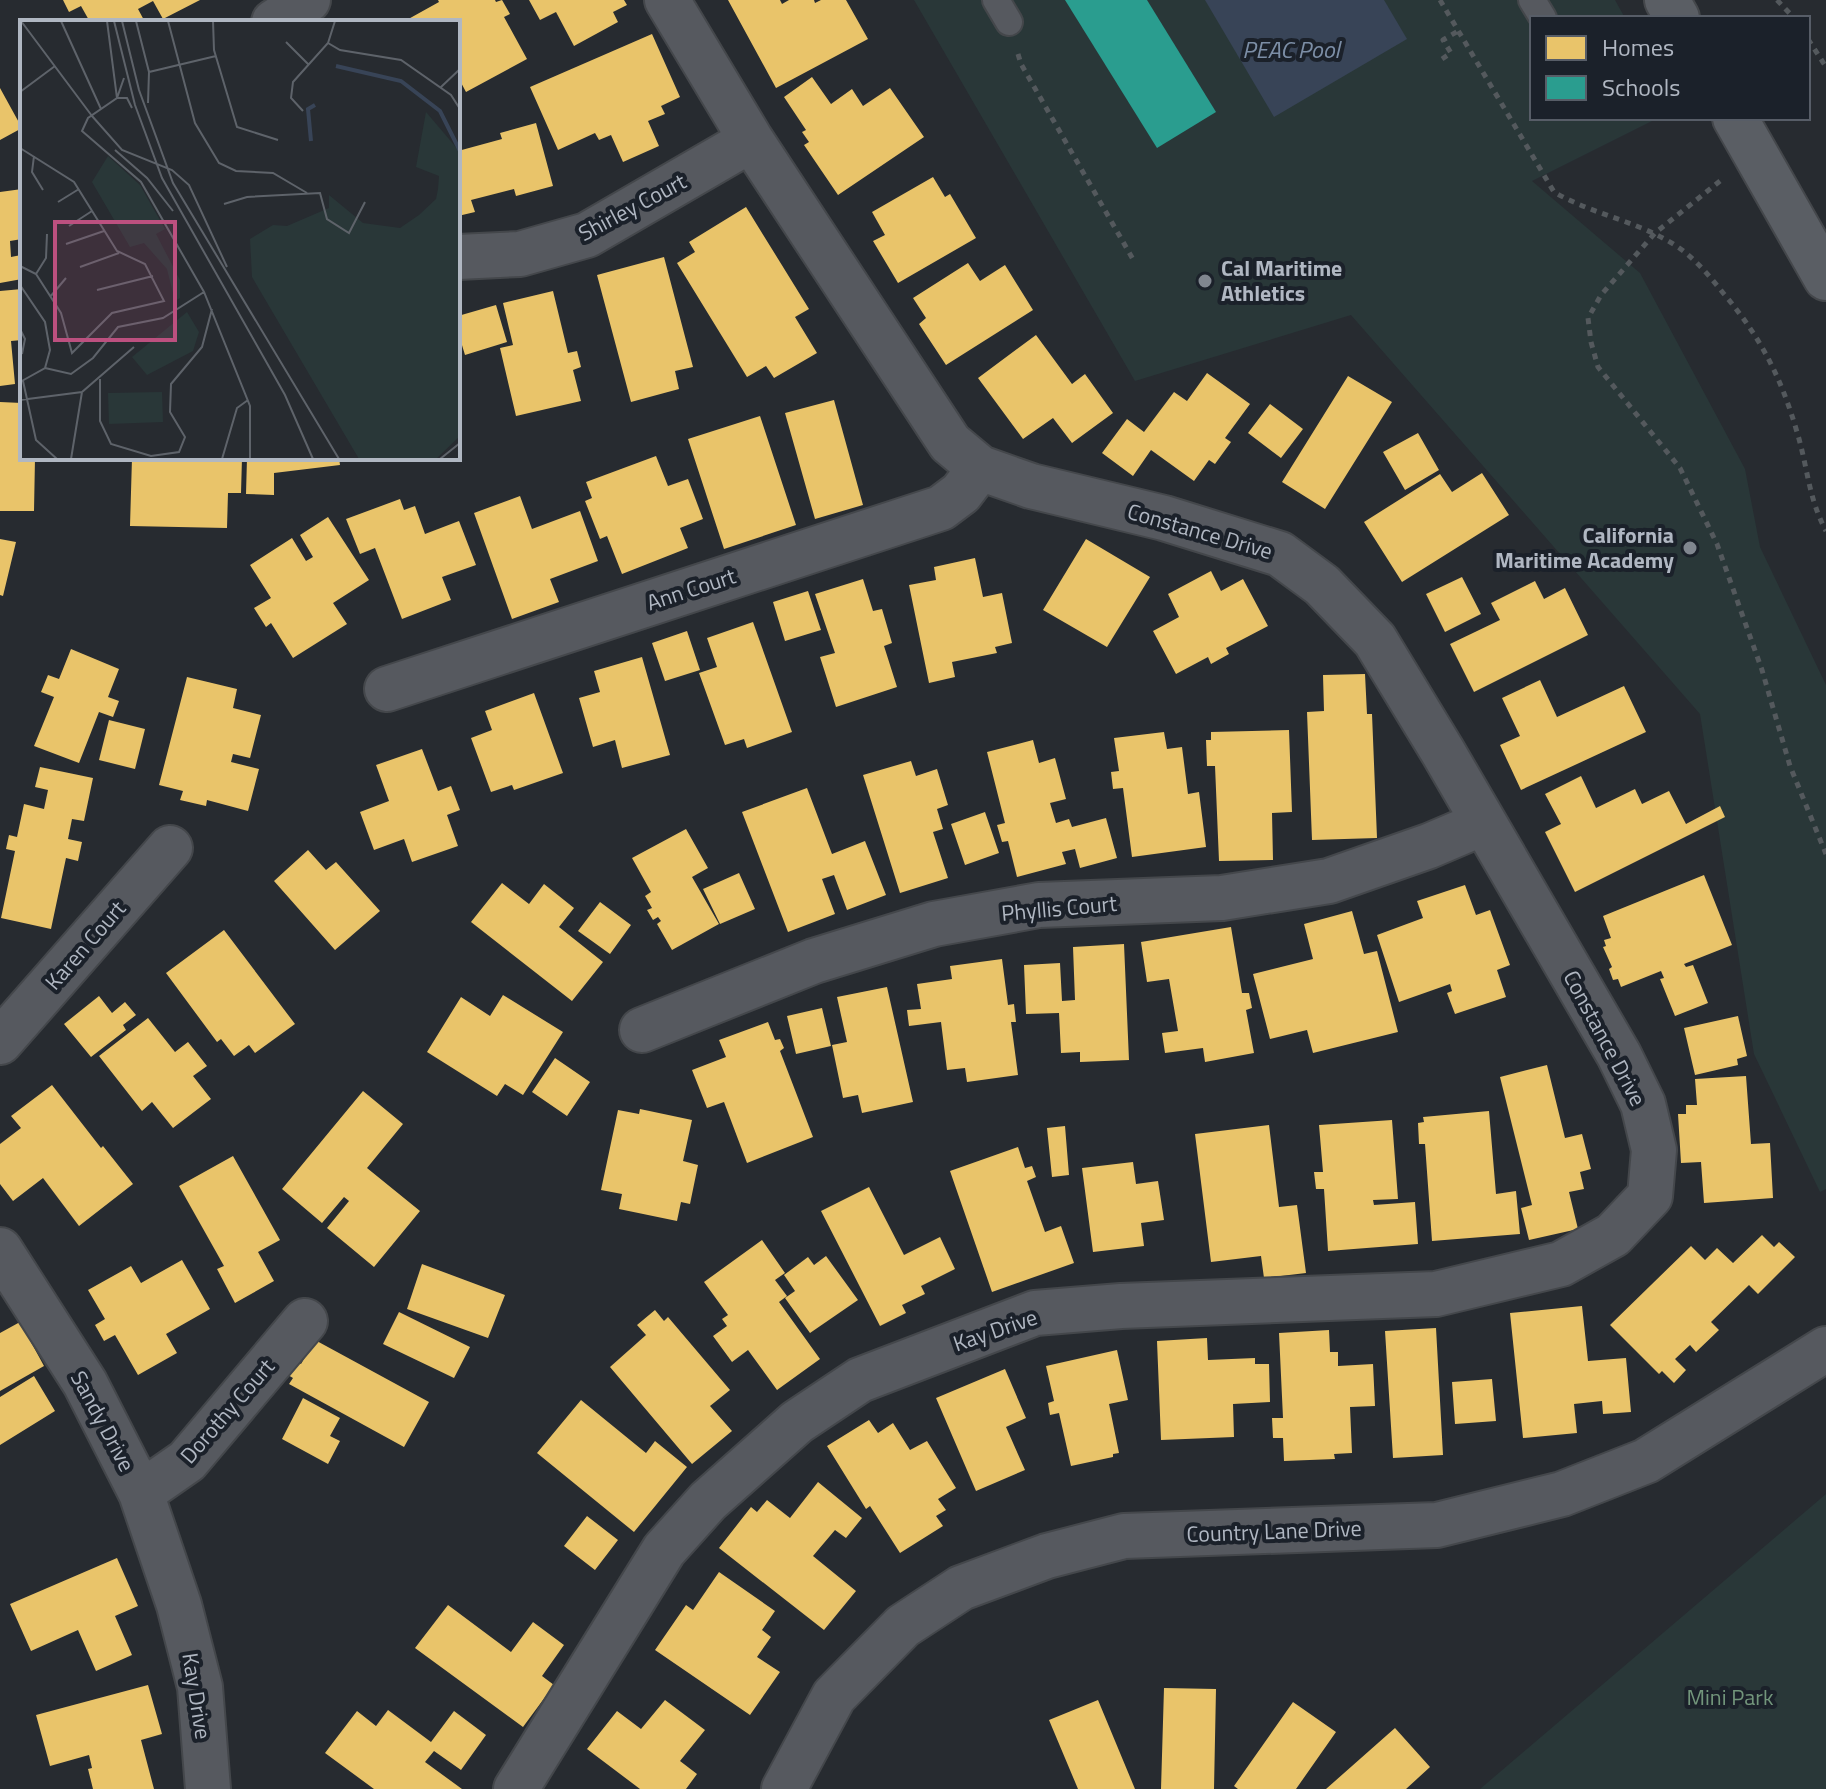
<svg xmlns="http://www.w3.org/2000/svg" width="1826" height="1789" font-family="'Titillium Web',sans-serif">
	<rect width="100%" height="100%" fill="#272b30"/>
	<path fill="#293738" d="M914,0H1615L1625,18H1532V118H1658L1532,181L1640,273L1745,469L1760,547L1826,685V1189L1820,1192L1754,1054L1700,714L1351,315L1135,381Z
		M1826,1494V1789H1480Z"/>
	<path fill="#384457" d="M1205,0H1384L1407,39L1274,117Z"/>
	<path fill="#e9c46a" d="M63,0H200L163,19L153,1L138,9L145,22H90L81,6L69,12Z
		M438,0H495L496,2L502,0L510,14L504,17L527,59L466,92L458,77V22H403L439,2Z
		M529,0H624L627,5L613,12L618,22L574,46L556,12L540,20Z
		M728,0H780L782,4L789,0H814L815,3L821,0H846L868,39L776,88Z
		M652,34L680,97L661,106L665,114L648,121L659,146L623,162L611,135L599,140L595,133L558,150L530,87Z
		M812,77L831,104L852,89L863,106L890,88L924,137L838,195L804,145L809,142L802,132L806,130L784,97Z
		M0,88L22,128L0,140Z
		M536,123L553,186L516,196L514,189L471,200L475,212L458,216V151L502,139L500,133Z
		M933,177L945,197L950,194L976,238L898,283L873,241L885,235L872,212Z
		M22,189V239L10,241L11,257L21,255L22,279L0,283V192Z
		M746,207L809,309L795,317L817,353L774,378L766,366L747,377L677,263L695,252L689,242Z
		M664,257L693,367L675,371L679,389L631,402L597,275Z
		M968,263L980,281L1005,265L1033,310L946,365L919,324L926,318L913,298Z
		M22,289V340L11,341L15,384L0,386V291Z
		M553,291L568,353L577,351L581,367L573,370L581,401L516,416L500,348L513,345L503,303Z
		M496,305L507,342L465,355L458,332V316Z
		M1036,335L1072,384L1085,374L1113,413L1072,443L1053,418L1023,439L978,378Z
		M1207,373L1250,404L1225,438L1231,442L1215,464L1209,460L1194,481L1151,450L1133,476L1102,453L1127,419L1144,432L1174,392L1187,401Z
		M1348,376L1392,402L1325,509L1282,482Z
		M834,400L863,505L815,519L785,413Z
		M0,402L22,403V458H35L34,511H0Z
		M1270,404L1303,429L1281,458L1248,433Z
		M760,416L796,525L724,549L688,439Z
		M1418,433L1439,470L1405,490L1383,452Z
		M656,456L668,486L688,479L703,519L680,528L688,548L622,574L607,536L600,539L585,501L592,498L586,482Z
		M132,458H242L241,493H228L227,528L130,526Z
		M247,458H339L340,465L274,473V495L246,494Z
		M1482,473L1509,515L1402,582L1364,522L1440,474L1452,492Z
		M520,496L532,529L580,511L598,561L550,579L559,602L512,619L474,513Z
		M400,499L404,510L415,506L425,534L459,521L476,565L442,577L451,600L402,619L375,548L360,554L346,519Z
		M328,517L369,580L333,603L347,624L293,658L271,623L266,627L254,608L271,598L250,565L292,538L306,561L313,557L300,535Z
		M0,539L16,542L3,596L0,595Z
		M1086,539L1150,577L1107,647L1043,610Z
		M975,558L983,597L1002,593L1012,643L995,647L997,653L952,662L955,677L929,683L909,585L936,580L934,567Z
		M1211,571L1221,591L1243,579L1268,626L1226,648L1229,654L1211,664L1208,657L1176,674L1153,631L1179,617L1168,594Z
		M1462,577L1481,614L1445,632L1426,594Z
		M863,579L873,611L882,609L892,643L884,646L897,687L836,707L820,657L835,653L815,594Z
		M1535,581L1544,599L1565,588L1588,635L1474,692L1450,644L1500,620L1491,603Z
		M808,591L821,630L785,641L773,602Z
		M753,622L792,732L747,748L744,739L725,745L699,673L717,667L707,638Z
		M687,631L700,670L665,681L652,643Z
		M71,649L119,669L108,697L119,701L113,717L99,712L79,763L34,746L54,697L41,692L48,675L59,679Z
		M642,657L670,755L622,768L615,740L593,747L579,698L600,692L594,671Z
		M1365,674L1367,714H1372L1377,838L1312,840L1307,712L1324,711L1323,675Z
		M187,677L237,689L233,708L261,715L250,758L233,754L231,762L259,769L248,811L207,800L206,806L180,800L183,791L159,785Z
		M1540,680L1557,717L1624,686L1646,732L1521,790L1500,745L1520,736L1502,698Z
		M534,693L563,773L514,790L512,785L491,792L471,738L492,730L485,711Z
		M109,720L145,729L135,769L99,760Z
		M1289,730L1292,812L1272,813L1273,860L1219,861L1215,766H1207L1206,740H1211V732Z
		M1164,732L1167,749L1182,747L1188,794L1199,792L1206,847L1132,857L1123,788L1113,789L1111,772L1119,771L1114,738Z
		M1033,740L1039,763L1055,758L1066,799L1050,803L1056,823L1069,819L1072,827L1106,818L1117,858L1080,868L1075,849L1062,852L1066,864L1017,877L1008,841L1002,842L997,825L1005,823L987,752Z
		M422,749L438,791L451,786L460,810L447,815L458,846L412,862L404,839L374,850L360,812L389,801L376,765Z
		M911,761L916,776L937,769L948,805L937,809L943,829L933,832L948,878L900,893L863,775Z
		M40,767L93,778L84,821L72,819L68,839L82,842L78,861L66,858L51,929L1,918L15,851L6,849L9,835L17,837L24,804L44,809L48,790L35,787Z
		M1581,776L1596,808L1635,789L1642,804L1669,791L1686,824L1720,806L1725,817L1575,892L1545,832L1561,824L1545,794Z
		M807,788L832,854L865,841L886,895L847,910L834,875L822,879L835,914L788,932L742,812Z
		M985,812L999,853L965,865L951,824Z
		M686,829L708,868L692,877L719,924L672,950L657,924L661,921L658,917L653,920L647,910L652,908L645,896L651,892L632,858Z
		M308,850L326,870L336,862L380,911L335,950L274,881Z
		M739,873L755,909L720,924L703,889Z
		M1704,875L1732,945L1684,964L1686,967L1693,965L1708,1003L1675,1016L1660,979L1664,978L1661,971L1621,987L1618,979L1613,980L1609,969L1612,967L1603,947L1606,946L1604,940L1611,938L1603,916Z
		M502,883L529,904L544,884L574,908L559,927L603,962L572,1001L471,922Z
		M1465,885L1476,915L1490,910L1510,965L1497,970L1506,997L1455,1014L1447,993L1452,991L1450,984L1399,1002L1377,935L1423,918L1417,901Z
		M600,902L631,925L610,954L578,931Z
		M1352,911L1364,954L1377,951L1398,1032L1313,1053L1307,1030L1270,1039L1253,974L1313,959L1304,924Z
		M1231,927L1242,993H1249L1252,1008L1246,1010L1254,1053L1205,1062L1203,1048L1165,1053L1162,1033L1178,1031L1169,979L1147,982L1141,942Z
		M224,930L295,1024L255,1053L249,1045L234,1056L221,1039L217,1042L166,973Z
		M1124,944L1129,1060L1080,1062V1052L1061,1053L1059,1013L1026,1014L1024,965L1060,963L1062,1001L1075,1000L1073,947Z
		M1002,959L1008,1005L1014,1004L1016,1022H1011L1018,1075L967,1082L965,1068L947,1070L941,1022L909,1026L907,1010L921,1009L917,984L952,979L950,966Z
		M887,987L913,1102L862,1113L858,1095L843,1098L832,1045L847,1042L837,997Z
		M503,995L563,1032L523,1095L505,1084L497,1096L427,1052L461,997L490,1016Z
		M99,996L112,1013L125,1002L136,1015L123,1025L126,1030L91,1057L64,1024Z
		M822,1008L831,1046L796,1054L787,1016Z
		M1738,1016L1747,1056L1737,1059L1738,1065L1695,1075L1684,1028Z
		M148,1018L175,1052L188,1042L207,1066L193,1076L211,1099L173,1128L152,1102L142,1111L99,1056Z
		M768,1022L775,1040L780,1039L784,1048L780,1051L813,1137L747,1163L724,1102L707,1108L692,1070L726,1057L719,1040Z
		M555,1058L590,1082L567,1116L532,1092Z
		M1547,1065L1565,1138L1582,1134L1591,1169L1580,1172L1584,1189L1569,1192L1578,1229L1529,1240L1521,1208L1532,1205L1500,1077Z
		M1746,1076L1751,1144L1770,1143L1773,1198L1704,1203L1701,1162L1681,1163L1678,1114H1686V1105H1697L1695,1079Z
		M52,1085L101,1148L103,1146L133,1184L79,1226L43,1178L13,1201L0,1184V1144L21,1128L11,1116Z
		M363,1091L403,1124L367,1168L420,1211L374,1267L327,1228L349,1201L344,1197L322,1223L282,1189Z
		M640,1109L692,1120L683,1161L698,1165L690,1204L681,1202L677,1221L619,1209L622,1194L601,1190L618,1110L639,1114Z
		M1489,1111L1496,1194L1516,1191L1520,1234L1432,1241L1425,1144H1419L1418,1123L1424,1122L1423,1117Z
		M1392,1120L1398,1199L1373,1200L1374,1205L1415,1202L1418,1244L1328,1251L1324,1189H1316L1314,1172H1323L1319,1125Z
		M1269,1125L1279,1207L1297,1205L1306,1273L1264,1278L1261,1256L1211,1262L1195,1134Z
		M1065,1126L1069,1175L1052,1177L1047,1128Z
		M1018,1147L1025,1168L1032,1166L1036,1177L1027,1181L1045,1232L1061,1226L1074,1263L992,1292L950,1171Z
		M233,1156L280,1240L258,1252L274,1281L235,1303L217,1269L224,1266L179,1186Z
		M1133,1162L1136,1184L1158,1181L1164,1220L1141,1223L1144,1246L1093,1252L1082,1168Z
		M869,1187L904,1255L940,1237L955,1269L921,1286L925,1294L902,1305L906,1313L880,1326L821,1211Z
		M1762,1235L1774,1247L1779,1242L1795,1257L1758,1294L1749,1285L1711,1322L1719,1330L1696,1352L1690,1345L1675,1359L1686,1370L1674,1383L1662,1371L1659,1374L1610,1325L1691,1246L1705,1260L1717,1248L1733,1263Z
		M762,1240L785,1273L775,1280L787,1296L779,1302L820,1359L777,1390L748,1350L732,1362L713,1336L727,1326L722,1319L728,1315L704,1282Z
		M826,1256L858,1300L810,1333L785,1298L795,1291L784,1275L808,1257L814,1265Z
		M182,1260L210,1309L166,1334L177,1353L138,1375L115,1335L104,1341L95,1325L105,1319L88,1290L131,1266L141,1283Z
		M422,1264L505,1295L488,1338L407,1309Z
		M1582,1306L1588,1361L1626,1358L1631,1412L1603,1414L1602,1401L1574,1404L1577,1433L1523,1438L1510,1313Z
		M655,1310L664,1321L668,1317L730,1390L710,1406L732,1431L692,1464L610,1367L646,1335L637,1325Z
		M399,1312L470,1347L454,1378L383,1344Z
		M20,1322L44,1366L0,1391V1333Z
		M1436,1328L1443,1455L1393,1458L1385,1331Z
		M1329,1330L1330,1352H1338V1366L1373,1364L1375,1406L1350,1407L1352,1453L1334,1454L1335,1459L1284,1461L1283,1438H1273L1272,1418H1283L1279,1333Z
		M1207,1338L1208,1360L1255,1358V1364H1269L1270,1402L1233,1404L1234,1437L1161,1440L1157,1341Z
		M315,1340L429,1402L404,1447L289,1384L293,1378L288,1375L295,1361L301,1364Z
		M1117,1350L1128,1400L1109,1404L1119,1453L1113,1454V1457L1071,1466L1059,1413L1050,1415L1048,1403L1054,1401L1046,1366Z
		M1005,1369L1026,1418L1006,1427L1025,1470L976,1491L936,1398Z
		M34,1376L55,1411L0,1445V1397Z
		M1492,1379L1496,1421L1455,1424L1452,1382Z
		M303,1398L340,1418L330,1436L340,1441L328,1464L282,1439Z
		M581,1400L646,1453L655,1441L687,1467L634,1532L537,1453Z
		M869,1420L878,1433L893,1423L910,1450L927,1441L956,1488L938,1499L946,1510L936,1516L943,1526L900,1553L870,1506L866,1509L827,1446Z
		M818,1482L862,1518L846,1538L835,1530L813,1556L856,1591L824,1630L719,1548L751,1507L757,1512L767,1500L790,1518Z
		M587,1516L618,1540L595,1570L564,1546Z
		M117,1558L138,1606L115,1616L132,1655L96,1671L78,1630L31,1651L10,1604Z
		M719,1572L775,1611L762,1630L771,1637L757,1657L780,1672L750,1715L655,1650L686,1605L693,1610Z
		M448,1605L511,1652L533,1622L564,1645L542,1676L554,1685L523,1727L415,1648Z
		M148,1685L162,1734L141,1740L154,1789H93L88,1769L92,1768L89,1755L50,1766L36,1715Z
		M1164,1688L1216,1689L1214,1789H1161Z
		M665,1700L705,1730L680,1761L697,1774L686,1789H640L587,1749L617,1711L641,1729Z
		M1098,1700L1135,1789H1078L1049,1720Z
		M1293,1702L1336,1732L1296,1789H1238L1234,1786Z
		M388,1710L431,1742L454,1711L486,1735L461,1770L434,1751L425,1762L462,1789H374L325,1753L357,1711L376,1726Z
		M1395,1728L1430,1767L1406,1789H1326Z"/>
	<path fill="#2a9d8f" d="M1065,0H1147L1216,112L1157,148Z"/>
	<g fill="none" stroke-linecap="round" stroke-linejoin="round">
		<defs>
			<path id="lane" d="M996,0L1009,22
				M1532,0L1543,18"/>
			<path id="street" d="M274,22L308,0
				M458,257L520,254L587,235L751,140
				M387,689L941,508L961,493L980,468
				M642,1030L814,961L934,924L1039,905L1222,898L1329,881L1429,846L1483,823
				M0,1042L170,848
				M0,1250L85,1383L141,1493L179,1605L200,1687L208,1789
				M141,1493L187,1461L305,1321
				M516,1789L664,1550L708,1501L797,1422L860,1380L1035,1313L1121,1306L1436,1294L1561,1264L1613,1235L1650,1196L1654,1150L1643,1104L1619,1055L1443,752L1375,640L1322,585L1280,554L1164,518L1031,486L980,468L950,443L751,140L667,0
				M784,1789L834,1696L903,1626L961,1588L1047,1556L1124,1536L1437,1525L1562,1494L1646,1461L1826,1349"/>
			<path id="secondary" d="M1667,0L1677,18
				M1735,118L1826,278"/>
		</defs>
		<use href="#lane" stroke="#44474b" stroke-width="30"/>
		<use href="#street" stroke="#44474b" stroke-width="48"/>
		<use href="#secondary" stroke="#44474b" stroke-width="48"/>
		<path stroke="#54595d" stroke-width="5" stroke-dasharray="6 6" stroke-linecap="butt" d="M1440,0L1554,192C1595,216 1644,222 1682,250C1698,262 1711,278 1724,294C1761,338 1781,377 1797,432C1808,468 1808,497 1826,531
			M1777,0L1794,18
			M1808,39L1826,67
			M1018,54L1021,64L1134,261
			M1442,59L1451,53L1443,40L1458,31
			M1720,181L1655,233L1601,295L1588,318L1591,342L1598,367L1680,468L1717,544L1762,670L1790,766L1826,854"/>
		<use href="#lane" stroke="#56595f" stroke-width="26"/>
		<use href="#street" stroke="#56595f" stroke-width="44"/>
		<use href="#secondary" stroke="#5a5e64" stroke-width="44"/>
	</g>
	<g fill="#80868f" stroke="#1b212a" stroke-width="3">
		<circle cx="1205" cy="281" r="8"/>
		<circle cx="1690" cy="548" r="8"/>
	</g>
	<g text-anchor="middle" stroke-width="8" stroke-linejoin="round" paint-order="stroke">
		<g font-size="22" fill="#b0b7c2" stroke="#1b212a">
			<text transform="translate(632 207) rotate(-28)" y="8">Shirley Court</text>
			<text transform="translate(1200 531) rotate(16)" y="8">Constance Drive</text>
			<text transform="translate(691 589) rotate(-18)" y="8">Ann Court</text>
			<text transform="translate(1059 908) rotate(-5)" y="8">Phyllis Court</text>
			<text transform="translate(85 945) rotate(-49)" y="8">Karen Court</text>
			<text transform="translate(1605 1038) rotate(62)" y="8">Constance Drive</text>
			<text transform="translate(995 1330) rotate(-19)" y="8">Kay Drive</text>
			<text transform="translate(227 1411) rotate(-49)" y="8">Dorothy Court</text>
			<text transform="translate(103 1421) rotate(62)" y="8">Sandy Drive</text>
			<text transform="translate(1274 1531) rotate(-2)" y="8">Country Lane Drive</text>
			<text transform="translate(197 1696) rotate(81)" y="8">Kay Drive</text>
		</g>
		<g font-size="22" font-weight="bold" fill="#b0b7c2" stroke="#1b212a" text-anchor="start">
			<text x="1221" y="276">Cal Maritime<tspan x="1221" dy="25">Athletics</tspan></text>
			<text x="1674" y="543" text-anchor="end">California<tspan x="1674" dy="25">Maritime Academy</tspan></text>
		</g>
		<g font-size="22" fill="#72957b" stroke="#1b212a">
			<text x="1730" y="1705">Mini Park</text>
		</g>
		<g font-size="24" font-style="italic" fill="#7c8ea6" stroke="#1b212a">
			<text x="1291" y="58">PEAC Pool</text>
		</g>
	</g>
	<g transform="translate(20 20)">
		<rect width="440" height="440" fill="#272b30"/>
		<path d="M406,92L440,132V416L416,439H339L232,257L230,219L253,205L267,206L309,188V175L343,203L380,208L399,195L416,179L418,169L419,156L396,147ZM88,136L120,165L145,209L136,214L160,260V278L155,281L147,249L124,223L110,227L72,162ZM167,292L179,312L173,331L127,355L112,337ZM142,372L143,402L89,404L88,373Z" fill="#293738"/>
		<path fill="none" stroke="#384457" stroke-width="4" d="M316,46L381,61L420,91L440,131M291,121L288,89L295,85"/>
		<path fill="none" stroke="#5e636a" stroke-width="2" d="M1,1L72,96M41,1L81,89M87,1L97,78L68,98L62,111L121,162L184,272L230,386V439M94,1L115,85L142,158L265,375L293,439M102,1L119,70L153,163L319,439M116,1L129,52L196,36M148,1L175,103L199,143L216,151L253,153L287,173M193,1L194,30L217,107L258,120M266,22L288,44M308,23L320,30L381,40L431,75L440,89M104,58L97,78H107L112,88M421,67L440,49M0,72L35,46M128,83L129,52M283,91L271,78L273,62L308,23L315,1M72,96L102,130L152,150L169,165L207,247M0,128L54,162L97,231L125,244L144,281L92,293L52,333L41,293L16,254L0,246M95,130L127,158L153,191M14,136L12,152L23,170M38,182L59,169M204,184L227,177L300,173L307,199L329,213L345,182M49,206L72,191M46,224L84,211M60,247L99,233M16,254L26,238L27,214M0,265L25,302L30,330L25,348L0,362M77,270L133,256M30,277L46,258M0,309L5,319L2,334M25,348L51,354L73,338L98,307L143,298L184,272M80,359V401L91,424L131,436L159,432L165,417L150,392L151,364L182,327L192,289M3,361L16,420L37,439M0,380L62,372L114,327M51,439L62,372M202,439L217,388L228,380M420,439L440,423"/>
		<path fill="#bc507f" fill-opacity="0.15" stroke="#bc507f" stroke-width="4" d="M35,202H155V320H35Z"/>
		<rect width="440" height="440" fill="none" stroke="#b0b7c2" stroke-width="4"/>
	</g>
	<rect x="1530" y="16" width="280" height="104" fill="#1b212a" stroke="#575d67" stroke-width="2"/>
	<rect x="1546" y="36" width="40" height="24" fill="#e9c46a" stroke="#575d67" stroke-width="2"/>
	<text x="1602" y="56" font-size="24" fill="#b0b7c2">Homes</text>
	<rect x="1546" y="76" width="40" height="24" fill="#2a9d8f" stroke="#575d67" stroke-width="2"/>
	<text x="1602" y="96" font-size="24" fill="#b0b7c2">Schools</text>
</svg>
